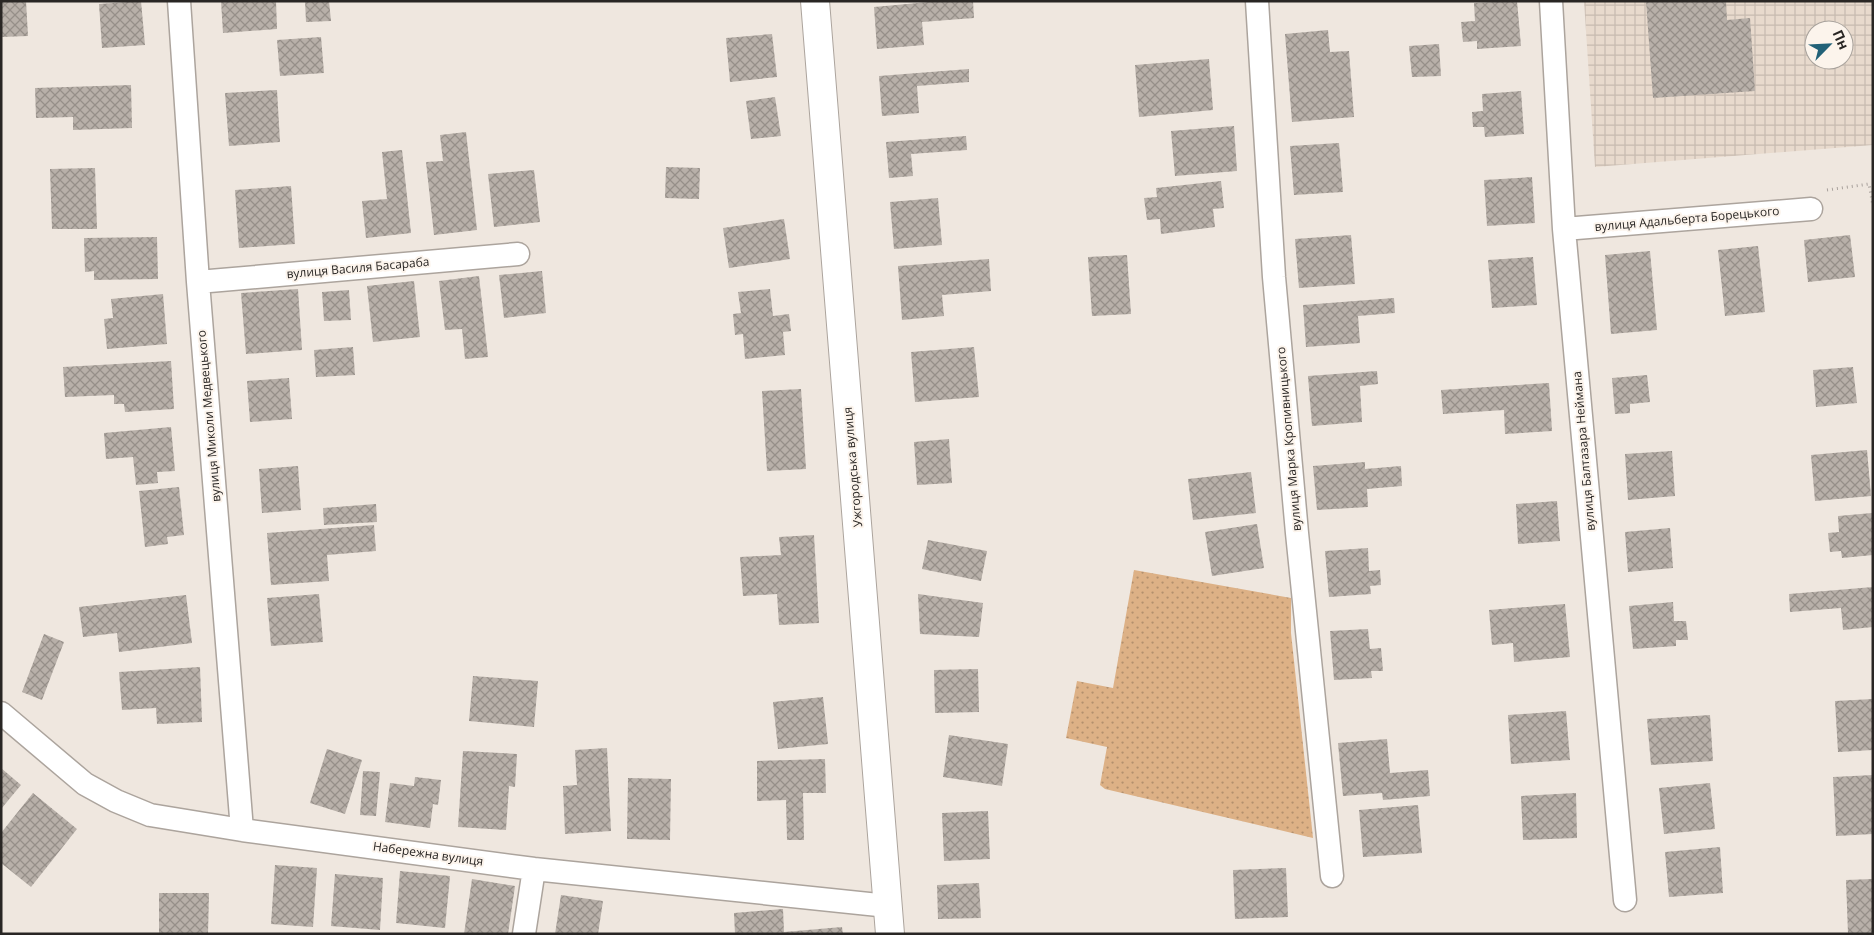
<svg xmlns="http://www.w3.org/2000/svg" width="1874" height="935" font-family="'Open Sans',sans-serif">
	<defs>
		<pattern id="industrial-grid" width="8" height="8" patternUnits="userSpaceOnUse" patternTransform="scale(1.25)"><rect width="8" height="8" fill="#e8dacd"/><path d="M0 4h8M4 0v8" fill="none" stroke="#c7bbb0"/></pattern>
		<pattern id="garden-dots" width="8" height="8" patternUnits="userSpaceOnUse" patternTransform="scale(1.25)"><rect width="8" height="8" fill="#ddb186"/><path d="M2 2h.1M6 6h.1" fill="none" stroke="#b3906d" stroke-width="1.8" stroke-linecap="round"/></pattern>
		<pattern id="building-cross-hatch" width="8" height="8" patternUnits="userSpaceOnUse" patternTransform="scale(1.25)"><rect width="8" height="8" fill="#b8b0a9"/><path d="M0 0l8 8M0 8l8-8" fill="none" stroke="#968f89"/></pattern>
	</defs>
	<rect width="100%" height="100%" fill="#efe7df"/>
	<path fill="url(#industrial-grid)" fill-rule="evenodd" d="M1584,1H1873V145L1595,167ZM1814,30H1844V60H1814Z"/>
	<path fill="url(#garden-dots)" d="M1134,570L1291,598V633L1313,838L1105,789L1100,785L1107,747L1066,738L1077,681L1113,688Z"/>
	<path fill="url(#building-cross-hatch)" d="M1,1H26L28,36L1,37Z
		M141,1L145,45L102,48L99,4Z
		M221,1H276L277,29L223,33Z
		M305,1H329L331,21L306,22Z
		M940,1H973L974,18L922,22L924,45L877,49L874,7Z
		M1517,1L1521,46L1477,49V41L1463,42L1461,22L1475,21L1474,3Z
		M1646,1H1726L1727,20L1750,18L1755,91L1653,98Z
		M1328,30L1330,52L1349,51L1354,117L1292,122L1285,34Z
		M772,34L777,77L730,82L726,38Z
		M321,37L324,73L280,76L277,40Z
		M1439,44L1441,76L1412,77L1409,46Z
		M1209,59L1213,110L1139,117L1135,65Z
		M969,69V82L917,86L919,113L882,116L879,76Z
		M131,85L132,128L73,130V117L36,118L35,88Z
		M277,90L280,142L229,146L225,93Z
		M1521,91L1524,134L1485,137L1484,127H1473L1472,112L1483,111L1482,94Z
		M775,97L781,136L751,139L746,101Z
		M1234,126L1237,171L1175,176L1171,131Z
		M466,132L477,230L434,235L426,162L443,161L440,135Z
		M966,136L967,150L911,154L913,176L889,178L886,142Z
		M1339,143L1343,192L1294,195L1290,146Z
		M402,150L411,233L366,238L362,201L387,199L382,152Z
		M666,167L700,168L699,199L665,198Z
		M95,168L97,229H52L50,169Z
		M534,170L540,222L494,227L488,174Z
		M1532,177L1535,223L1487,226L1484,180Z
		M1221,181L1224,208L1213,209L1215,227L1161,234L1160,219L1147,220L1144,198L1157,197L1156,188Z
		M291,186L295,244L239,248L235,190Z
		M938,198L942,245L894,249L890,202Z
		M784,219L790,259L729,268L723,228Z
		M1351,235L1355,284L1299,288L1295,239Z
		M1850,235L1855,277L1808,282L1804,240Z
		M157,237L158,279L94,280V271L85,272L84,238Z
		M1758,246L1765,312L1725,316L1718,250Z
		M1650,251L1657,330L1611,334L1605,255Z
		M1127,255L1131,314L1092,316L1088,257Z
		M1533,257L1537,305L1492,308L1488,260Z
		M989,259L991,291L942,295L944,316L902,320L898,266Z
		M542,271L546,313L504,318L499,275Z
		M479,276L488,357L465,359L462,329L445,330L439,281Z
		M414,281L420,337L373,342L367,286Z
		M298,289L302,350L246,354L241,293Z
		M770,289L773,316L789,314L791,331L783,332L785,355L745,359L743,334L735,335L733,314L741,313L738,292Z
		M349,290L351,320L324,321L322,292Z
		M163,294L167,344L107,349L104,319L113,318L111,299Z
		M1394,298L1395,313L1358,316L1360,343L1306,347L1303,305Z
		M353,347L355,375L316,377L314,350Z
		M974,347L979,397L915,402L911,352Z
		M171,361L174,409L125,412L124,404H114V395L65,397L63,367Z
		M1853,367L1857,403L1816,407L1813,370Z
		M1377,371L1378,384L1360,386L1362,422L1312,426L1308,376Z
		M1647,375L1650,402L1630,404V413L1615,414L1612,378Z
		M289,378L292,419L250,422L247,381Z
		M1549,383L1552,431L1505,434L1504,410L1443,414L1441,390Z
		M801,389L806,469L767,471L762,391Z
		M171,427L175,471L157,472L158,483L136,485L133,457L106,459L104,433Z
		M949,439L952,483L917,485L914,442Z
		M1867,450L1871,496L1815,501L1811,455Z
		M1672,451L1675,496L1628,500L1625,454Z
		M1365,462V469L1401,466L1402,486L1367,489L1368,507L1317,510L1313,466Z
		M298,466L301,510L262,513L259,469Z
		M1251,472L1256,513L1193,520L1188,479Z
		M179,487L184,535L167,537L168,544L145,547L139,491Z
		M1557,501L1560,541L1518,544L1516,504Z
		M376,504L377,522L324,525L323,508Z
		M1872,513L1873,555L1842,558L1841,551L1830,552L1828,533L1839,532L1838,516Z
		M1257,524L1264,568L1212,576L1205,532Z
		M374,525L376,551L327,555L329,581L271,585L267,533Z
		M1670,528L1673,568L1628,572L1625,532Z
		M814,535L819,623L779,625L777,594L743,596L740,557L781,555L779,537Z
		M928,540L987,551L981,581L922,569Z
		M1368,548L1369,571L1380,570L1381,585L1370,586L1371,594L1329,597L1325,551Z
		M1873,587V627L1843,630L1841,608L1790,612L1789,594Z
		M319,594L323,642L271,646L267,598Z
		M918,594L983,603L979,637L920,634Z
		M186,595L192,643L119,652L117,633L83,637L79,607Z
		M1673,602L1674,621H1686L1688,640H1676V646L1633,649L1629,606Z
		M1565,604L1570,657L1514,662L1513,643L1492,645L1489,610Z
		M1368,629L1370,649L1381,648L1383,671H1371L1372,678L1334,680L1330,631Z
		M44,634L64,642L42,700L22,692Z
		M200,667L202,722L157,724L156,708L122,710L119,672Z
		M978,669L979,712L935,713L934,670Z
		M473,676L538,681L534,727L469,721Z
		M823,697L828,744L778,749L773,702Z
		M1873,699V750L1838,752L1835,701Z
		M1566,711L1570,760L1511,764L1508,715Z
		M1710,715L1713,761L1651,765L1647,719Z
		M949,735L1008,744L1002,786L943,777Z
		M1387,739L1390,773L1428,770L1430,796L1383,800L1382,793L1343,796L1338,743Z
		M607,748L611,831L565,834L563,786L577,785L575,750Z
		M327,749L362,760L345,814L310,803Z
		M463,751L517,754L515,787L509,786L506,830L458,827Z
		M825,759L826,793H803L804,840H787L786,800L757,801V761Z
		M1,768L21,785L1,809Z
		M363,771L380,772L376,816L360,815Z
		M1873,775V834L1836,836L1833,777Z
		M415,777L441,780L438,805L433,804L430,828L385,822L390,783L414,786Z
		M628,778L671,779L670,840L627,839Z
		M1710,783L1715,829L1664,834L1659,788Z
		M33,793L77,829L31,887L1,863V833Z
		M1576,793L1577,838L1523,840L1521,796Z
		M1418,805L1422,853L1363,857L1359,810Z
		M988,811L990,859L944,861L942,813Z
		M1720,847L1723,893L1669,897L1665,852Z
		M275,865L317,868L313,927L271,924Z
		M1286,868L1288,917L1235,919L1233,870Z
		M400,871L450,876L445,928L396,923Z
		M335,874L383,878L380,930L331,926Z
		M472,879L515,886L508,934H464Z
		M1873,879V934H1848L1846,880Z
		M979,883L981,918L938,919L937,885Z
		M159,893H209L208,934H159Z
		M561,895L603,901L598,934H555Z
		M783,909L784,932L842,927L843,934H735L734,913Z"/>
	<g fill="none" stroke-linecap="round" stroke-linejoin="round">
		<defs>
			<path id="street" d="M179,1L198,282L242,830
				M1257,1L1274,277L1297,533L1332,876
				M1551,1L1564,229L1625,900
				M1564,229L1811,209
				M198,282L518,254
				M1,713L85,784L116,801L150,815L242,830L534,869L888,906
				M524,934L534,869"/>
			<path id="secondary" d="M815,1L890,934"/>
		</defs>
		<use href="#street" stroke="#aca49d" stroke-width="25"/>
		<use href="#secondary" stroke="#aca49d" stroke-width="30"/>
		<path stroke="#a8a19c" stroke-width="3" stroke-dasharray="1 4" stroke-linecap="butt" d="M1827,190L1869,184L1873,206"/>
		<use href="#street" stroke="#fff" stroke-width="22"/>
		<use href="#secondary" stroke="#fff" stroke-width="28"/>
	</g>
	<g text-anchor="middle" stroke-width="4" stroke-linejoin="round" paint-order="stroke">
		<g font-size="12" fill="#292624" stroke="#fcf4ec">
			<text transform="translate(1687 219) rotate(-5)" y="4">вулиця Адальберта Борецького</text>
			<text transform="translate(358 268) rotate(-5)" y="4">вулиця Василя Басараба</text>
			<text transform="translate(209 416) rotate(-95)" y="4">вулиця Миколи Медвецького</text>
			<text transform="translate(1289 439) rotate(-95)" y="4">вулиця Марка Кропивницького</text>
			<text transform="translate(1584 451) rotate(-95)" y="4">вулиця Балтазара Неймана</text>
			<text transform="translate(853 467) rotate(-95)" y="4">Ужгородська вулиця</text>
			<text transform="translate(428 854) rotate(8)" y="4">Набережна вулиця</text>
		</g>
	</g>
	<rect width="1874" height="935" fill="none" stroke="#292624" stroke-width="5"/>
	<g transform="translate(1829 45) rotate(66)"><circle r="24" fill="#fcf4ec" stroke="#a8a29c"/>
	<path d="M0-4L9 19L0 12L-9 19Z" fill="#226177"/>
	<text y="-8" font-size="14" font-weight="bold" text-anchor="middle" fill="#292624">Пн</text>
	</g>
</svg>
